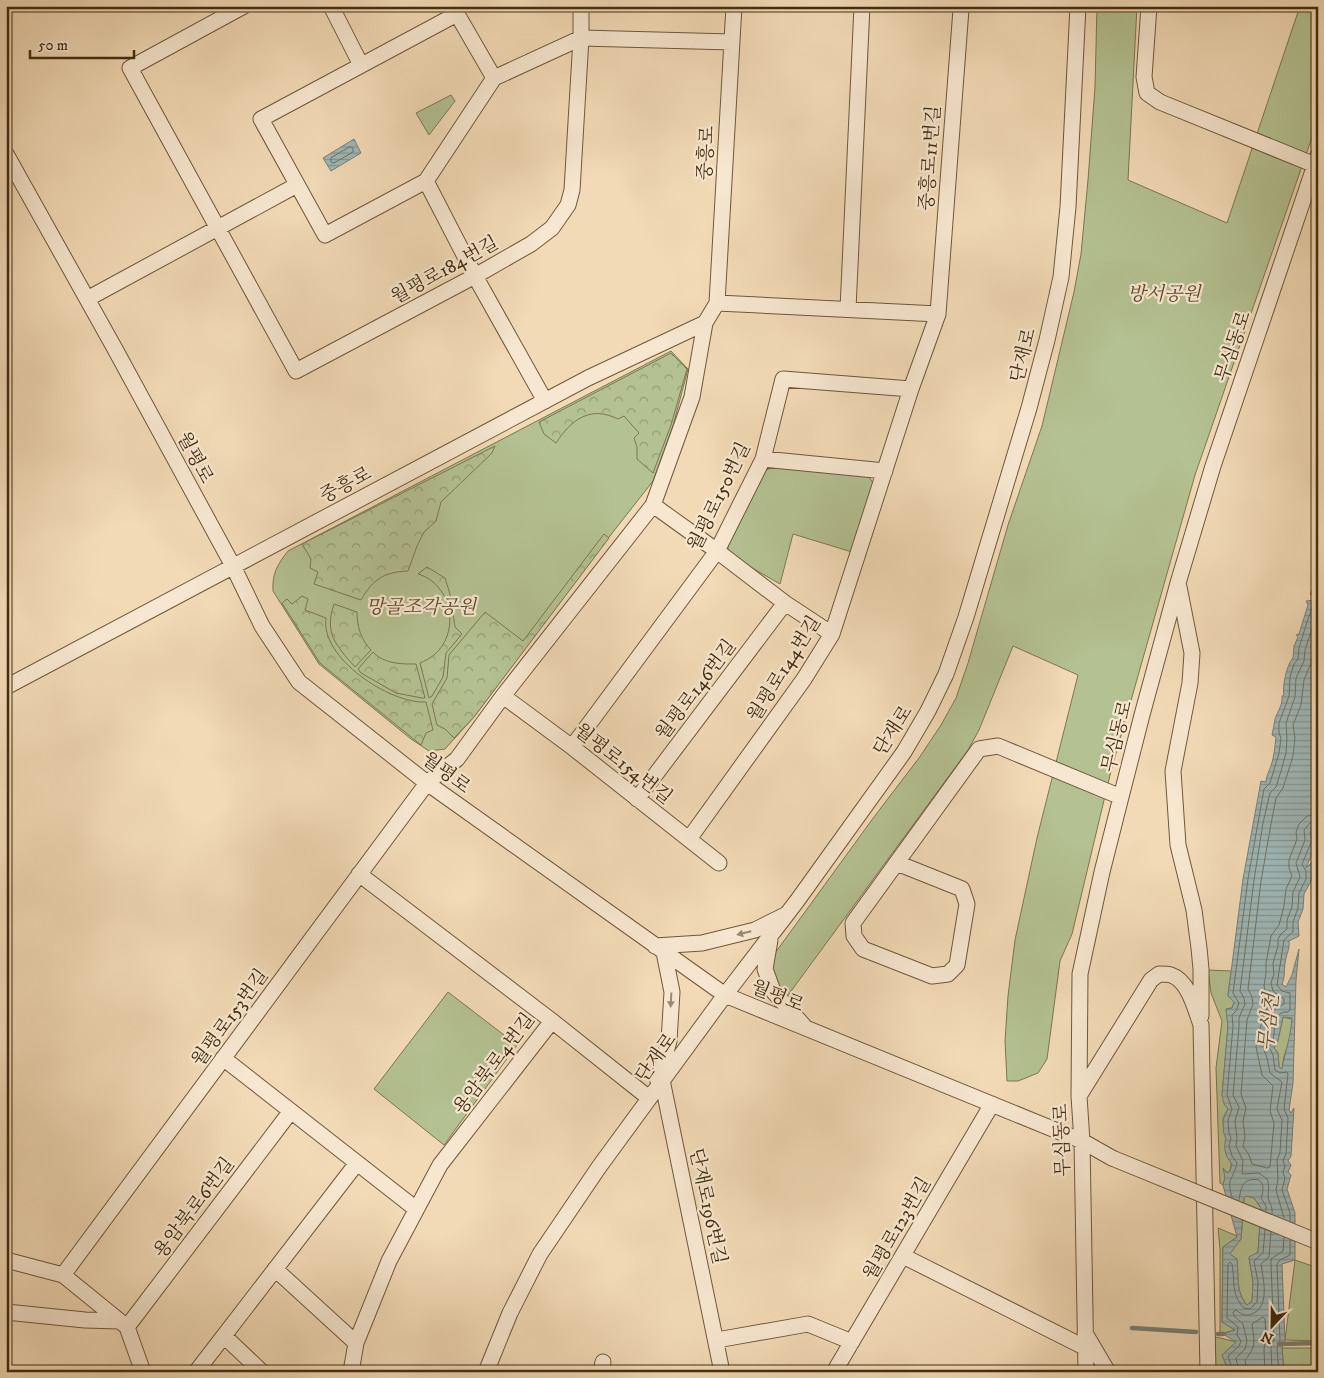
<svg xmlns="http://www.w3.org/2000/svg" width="1324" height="1378" font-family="'IM FELL DW Pica','Noto Serif KR',serif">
	<defs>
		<pattern id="forest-crowns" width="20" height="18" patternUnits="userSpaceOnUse" patternTransform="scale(1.25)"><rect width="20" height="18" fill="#b4c192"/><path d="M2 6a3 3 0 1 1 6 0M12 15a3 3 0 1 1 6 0" fill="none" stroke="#949d76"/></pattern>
		<pattern id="water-rules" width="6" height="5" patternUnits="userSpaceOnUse" patternTransform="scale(1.25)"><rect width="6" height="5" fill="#9fb8b8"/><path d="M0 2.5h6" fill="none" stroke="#839694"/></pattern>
	</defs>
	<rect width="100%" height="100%" fill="#f2dab6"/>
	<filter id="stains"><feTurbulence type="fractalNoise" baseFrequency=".004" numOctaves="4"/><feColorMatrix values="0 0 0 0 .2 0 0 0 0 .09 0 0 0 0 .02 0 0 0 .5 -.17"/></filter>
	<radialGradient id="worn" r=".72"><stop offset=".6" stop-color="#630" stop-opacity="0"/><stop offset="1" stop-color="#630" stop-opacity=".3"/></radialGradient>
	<path fill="#b4c192" stroke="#7b7752" d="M1097,6H1137L1128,180L1227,223L1300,6H1318V120L1195,475L1111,771L1072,934L1060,961L1047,1059L1038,1073L1018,1081H1007L1005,1041L1008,996L1015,940L1037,838L1078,675L1013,646L979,730L968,750L786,998L778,993L770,960L874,817L919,758L941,725L956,698L968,663L1008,525L1042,426L1074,292L1081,254L1088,180L1095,87Z
		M451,95L455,101L429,135L416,113Z
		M671,351L688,369L673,426L653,481L606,541L474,717L445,749L429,751L411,739L319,664L273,591C272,574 277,565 288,551Z
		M772,467L868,475L874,485L852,552L793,534L780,584L740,561L728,550V542L762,473Z
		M1208,970L1231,971L1228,995L1234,1002L1232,1008L1226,1009L1228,1026L1222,1095L1228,1109C1226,1112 1223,1117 1223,1120C1222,1137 1235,1154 1230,1171L1227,1173L1224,1169L1225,1178L1223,1185L1220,1183L1216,1068L1222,1021L1211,993Z
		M448,992L517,1045L444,1145L374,1089Z
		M1283,1017L1292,1019L1291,1036L1284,1056L1282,1069L1279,1067L1278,1053L1274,1048L1278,1040Z
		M1246,1196L1254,1198L1261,1208L1258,1252L1249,1258L1253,1282L1252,1301L1247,1305C1235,1291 1239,1276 1237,1259L1229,1254L1241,1239L1244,1198Z
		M1218,1228L1237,1236V1237L1223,1247L1222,1322L1235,1330L1220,1334V1249Z
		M1295,1260L1318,1268V1341L1285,1340Z
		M1207,1335L1237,1342L1222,1355L1229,1372H1208Z
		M1282,1348H1318V1372H1284Z"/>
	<path fill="url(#forest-crowns)" stroke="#7b7752" d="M671,353L687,369L671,425L653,473L637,459V447L634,438L639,433L624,416L618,419C590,405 571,420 556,443L544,434L539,422Z
		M495,446L492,453L441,502L436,521L424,532L417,546L408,571C384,572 373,579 361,600L314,584L318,572L310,568L311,559L302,544Z
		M604,534L609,538L474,717L454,738L445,729L437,725L432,704L447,678L449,655L485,612L523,641Z
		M427,567L445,578L450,594L455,627L462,634L446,653L443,677L432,696L429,698L420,663C425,661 430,658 434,655C461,632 452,584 418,574Z
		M302,596L308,599L305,610L326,618C320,658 390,704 426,702L433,730L426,733L421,745L320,663L282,603L287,599L292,604Z
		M334,604L357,612C357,626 361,640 371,650L355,667C336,645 324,634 334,604Z
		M373,652C384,664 401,664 416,664L425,698H422L396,693L361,673L358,669Z"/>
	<path fill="url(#water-rules)" stroke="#7a8075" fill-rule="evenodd" d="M354,139L361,153L331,171L323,158Z
		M1318,580V827L1314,836L1318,835V839L1306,868L1315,859L1311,881L1304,894L1303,909L1298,922L1299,936L1289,941C1290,949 1286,955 1285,963C1284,971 1285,977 1282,984L1286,987L1292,975L1299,949L1296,980L1293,1083L1289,1110L1291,1113L1294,1108L1291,1156L1288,1161L1291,1165L1288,1172L1291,1175L1287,1189L1295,1213V1260L1282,1264L1285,1341L1282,1348L1284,1372H1229L1222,1355L1236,1342L1223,1334L1235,1330L1222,1322L1223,1247L1237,1237L1223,1185L1225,1178L1223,1168L1227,1173L1230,1171L1232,1164C1225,1156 1223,1148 1226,1138C1222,1132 1224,1126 1223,1120L1228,1109L1224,1104L1222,1095L1228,1026L1226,1009L1232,1008L1234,1002L1228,996L1243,879L1261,781L1266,782C1266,776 1269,772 1271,766C1274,757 1275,747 1276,737L1272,735C1273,730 1274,725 1275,719C1278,711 1283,704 1282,696L1284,695C1282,686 1287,664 1293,658L1294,646L1298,637L1296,635L1299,634L1308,605L1306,601L1314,600V595L1310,594ZM1283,1017L1292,1018C1291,1036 1285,1052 1282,1069L1279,1067L1278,1053L1274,1048L1278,1040ZM1246,1196L1254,1198L1261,1208L1258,1252L1249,1257L1253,1282L1252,1301L1247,1305C1235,1291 1239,1276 1237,1259L1230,1254L1241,1239L1244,1198Z"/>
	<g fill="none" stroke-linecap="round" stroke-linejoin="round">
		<path stroke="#707264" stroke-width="1" d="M350,147L353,148V152L334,163L331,162V158Z
			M1318,634L1311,663L1304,680L1301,705L1293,725L1295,738L1293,756L1283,788L1276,798L1271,824L1261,881L1248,989L1252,997L1253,1004L1247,1020L1241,1094L1246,1108L1243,1121L1245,1137L1243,1146L1249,1155L1252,1164L1267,1168L1270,1167L1274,1123L1270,1111L1273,1086L1262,1075L1256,1047L1263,1016L1271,1001L1266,994L1264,986L1266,973V963L1271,936L1279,925L1284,906L1286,889L1292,876L1289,868V860L1297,839L1296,832L1299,824L1307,816L1318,814
			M1232,1197C1226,1177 1233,1181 1237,1163L1232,1156L1229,1146L1231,1138L1229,1133L1228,1120L1232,1109L1227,1095L1233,1026L1232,1015L1236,1011L1239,1003L1233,993L1248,879L1264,789L1270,783L1279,753L1281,738L1279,733V723L1289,696L1290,677L1294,664L1298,659L1299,648L1307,622L1313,606L1318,603
			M1239,1200C1241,1187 1243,1177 1259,1180C1265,1185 1263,1192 1261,1198L1266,1206V1211
			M1272,1214C1273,1206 1269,1203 1268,1197C1268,1190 1270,1186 1267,1179L1259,1173L1242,1174L1243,1161L1236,1146L1237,1138L1235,1121L1239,1107L1233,1095L1239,1027V1018L1245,1004L1244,998L1240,991L1254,880L1263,823L1270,793L1276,787L1281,771L1286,753L1287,738L1286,723L1295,697L1296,678L1304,661L1305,650L1318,611
			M1284,1218L1276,1190L1278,1179L1277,1160L1280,1152L1282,1120L1277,1109L1282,1082L1270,1073L1267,1058L1263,1047L1272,1013L1276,1008L1284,1004V999L1273,991L1271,983L1274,974L1273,963L1278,946V939L1281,934L1287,929V920L1292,907L1293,892L1300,877L1296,863L1305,840L1304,830L1310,823L1318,821
			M1290,1221V1213L1282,1190L1285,1178L1283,1173L1285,1166L1283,1161L1286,1154L1288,1118L1284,1109L1288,1074L1287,1072L1280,1073L1275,1070L1273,1055L1269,1047C1271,1044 1272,1042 1273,1039C1276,1028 1272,1011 1288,1012L1290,1010V993L1282,991L1277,985L1284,940L1293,932V922L1298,908L1299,893L1306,879V871L1302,864L1312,840L1310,832L1313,828L1318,827
			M1233,1372L1228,1356L1239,1346L1241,1341L1237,1335L1238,1327L1227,1318L1228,1264L1230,1262L1232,1264C1235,1281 1231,1295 1244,1308L1250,1309L1257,1302L1258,1282L1254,1261L1263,1253L1265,1230
			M1239,1372L1236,1358L1245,1349L1247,1341L1243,1324L1234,1316L1233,1312L1236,1310C1242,1315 1247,1317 1254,1313C1270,1304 1263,1279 1261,1264L1269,1257L1271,1232
			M1247,1372L1245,1360C1257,1346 1254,1341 1252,1324L1263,1317L1265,1319L1266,1338L1264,1349L1265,1372
			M1272,1372L1271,1347L1274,1339L1271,1264V1259L1283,1251L1284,1237
			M1279,1372L1277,1348L1280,1340L1277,1264L1280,1260L1290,1255V1240"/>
		<path stroke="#7a8075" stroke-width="4.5" d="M1132,1328L1196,1332
			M1218,1334H1223
			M1279,1344L1318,1343"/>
		<defs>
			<path id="minor" d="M244,6L130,68L296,371L475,276L531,244L552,228L568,205L572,190L581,38V6
				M331,6L361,65
				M1149,6L1144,77L1147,93L1160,102L1315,165
				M457,14L494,78L426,181L325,235L261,119Z
				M494,78L581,38L732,42
				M6,154L115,349L233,566L262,626L299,682L427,783L725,995L1082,1141L1112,1158
				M426,181L475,276L545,401
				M87,299L297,185
				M717,303L938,314
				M848,309L862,6
				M763,459L885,471
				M653,505L717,551L785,603L832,634
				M1179,587L1192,653L1190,683L1173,771L1178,845L1194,910L1199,948L1201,969V1016
				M6,687L588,378L705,323
				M503,696L572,747L719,863
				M572,747L717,551L763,459L783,379L911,389
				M637,799L785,603
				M689,839L804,679L832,634L911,389L938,314L961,9L958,6
				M897,863L962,889L967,904L957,965L948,974L932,976L863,949L854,936L853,923L979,749L998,746L1121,797
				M359,874L552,1021L649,1098
				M770,940L765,969L773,991L804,1026
				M655,946L702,943L755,930L785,915
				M223,1058L416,1209
				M662,1080L722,1372
				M658,1081L669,1041L672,992L664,952
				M1079,1096L1151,980L1159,974C1163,974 1168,974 1171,975C1189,981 1195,1009 1201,1025L1208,1372
				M903,1256L1084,1347
				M6,1260L63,1275L127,1327L143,1372
				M275,1269L356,1343
				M63,1275L427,783L457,759L503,696L653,505L692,397L705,323L717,303L734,6
				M6,1312L85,1320L119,1321
				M127,1327L291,1111
				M1085,1333L1108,1372
				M224,1336L262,1372
				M717,1340L808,1324L852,1342
				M196,1372L357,1163
				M351,1372L356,1343L389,1261L440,1165L552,1021
				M486,1372L510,1313L540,1254L599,1167L725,995L797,901L904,752L928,711L946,674L966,617L1029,408L1047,340L1061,277L1068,207L1078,6
				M601,1372L603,1362
				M834,1372L992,1104
				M1086,1372L1082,1141L1079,1096L1080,974L1102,872L1121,797L1142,715L1178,583L1213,466L1318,156"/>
		</defs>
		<use href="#minor" stroke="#6e583a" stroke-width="17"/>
		<use href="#minor" stroke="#f7e7d0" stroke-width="15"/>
		<defs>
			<path id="minor-bridge" d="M1112,1158L1318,1242"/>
		</defs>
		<use href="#minor-bridge" stroke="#6e583a" stroke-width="17" stroke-linecap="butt"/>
		<use href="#minor-bridge" stroke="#f7e7d0" stroke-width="15"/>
	</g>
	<defs><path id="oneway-solid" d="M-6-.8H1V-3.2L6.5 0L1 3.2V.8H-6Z" transform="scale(1.25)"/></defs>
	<g fill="#9c8a70">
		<use href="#oneway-solid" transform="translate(744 933) rotate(166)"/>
		<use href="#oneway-solid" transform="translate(671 1000) rotate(93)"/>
	</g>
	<g text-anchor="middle" stroke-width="4.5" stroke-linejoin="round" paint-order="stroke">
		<g font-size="19" fill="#422d11" stroke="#f7e7d0">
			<text transform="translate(705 153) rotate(-87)" y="7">중흥로</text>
			<text transform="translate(929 158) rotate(-86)" y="7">중흥로11번길</text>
			<text transform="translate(444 269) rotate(-29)" y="7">월평로184번길</text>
			<text transform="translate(1232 346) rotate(-71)" y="7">무심동로</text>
			<text transform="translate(1022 355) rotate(-76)" y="7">단재로</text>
			<text transform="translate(196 457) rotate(62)" y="7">월평로</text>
			<text transform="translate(345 484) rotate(-28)" y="7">중흥로</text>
			<text transform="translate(718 496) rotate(-64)" y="7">월평로150번길</text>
			<text transform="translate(783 668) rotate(-58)" y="7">월평로144번길</text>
			<text transform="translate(695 689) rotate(-53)" y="7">월평로146번길</text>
			<text transform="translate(892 730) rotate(-57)" y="7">단재로</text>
			<text transform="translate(1116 736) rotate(-76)" y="7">무심동로</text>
			<text transform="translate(624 763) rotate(38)" y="7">월평로154번길</text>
			<text transform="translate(447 772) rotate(37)" y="7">월평로</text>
			<text transform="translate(778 995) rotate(22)" y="7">월평로</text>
			<text transform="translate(229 1017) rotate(-54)" y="7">월평로153번길</text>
			<text transform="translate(655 1057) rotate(-54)" y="7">단재로</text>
			<text transform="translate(493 1063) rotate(-53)" y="7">용암북로4번길</text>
			<text transform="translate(1061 1140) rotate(-92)" y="7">무심동로</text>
			<text transform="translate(709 1206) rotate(78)" y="7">단재로196번길</text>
			<text transform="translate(193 1207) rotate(-53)" y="7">용암북로6번길</text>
			<text transform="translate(896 1228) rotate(-60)" y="7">월평로123번길</text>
		</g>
		<g font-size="19" font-style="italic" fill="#594b2b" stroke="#f7e7d0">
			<text x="1164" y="300">방서공원</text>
			<text x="421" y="613">망골조각공원</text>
		</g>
		<g font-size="20" font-style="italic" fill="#59503b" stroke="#f7e7d0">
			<text transform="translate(1268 1022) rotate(-84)" y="7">무심천</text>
		</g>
	</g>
	<rect width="1324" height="1378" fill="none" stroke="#f2dab6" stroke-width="25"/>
	<rect x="8" y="8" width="1309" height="1363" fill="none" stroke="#422d11" stroke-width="2.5"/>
	<rect x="12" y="12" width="1299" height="1353" fill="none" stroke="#422d11"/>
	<g transform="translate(1272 1326) rotate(202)" stroke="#f7e7d0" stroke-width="4" paint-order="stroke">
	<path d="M0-4L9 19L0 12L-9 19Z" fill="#422d11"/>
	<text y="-8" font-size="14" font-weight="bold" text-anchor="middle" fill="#422d11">N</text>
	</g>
	<path d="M30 50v8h104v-8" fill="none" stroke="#422d11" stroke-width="2.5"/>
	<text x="38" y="50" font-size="15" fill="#422d11" stroke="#f7e7d0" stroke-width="4" paint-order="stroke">50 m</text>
	<rect width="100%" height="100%" filter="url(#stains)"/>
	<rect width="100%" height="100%" fill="url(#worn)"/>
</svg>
